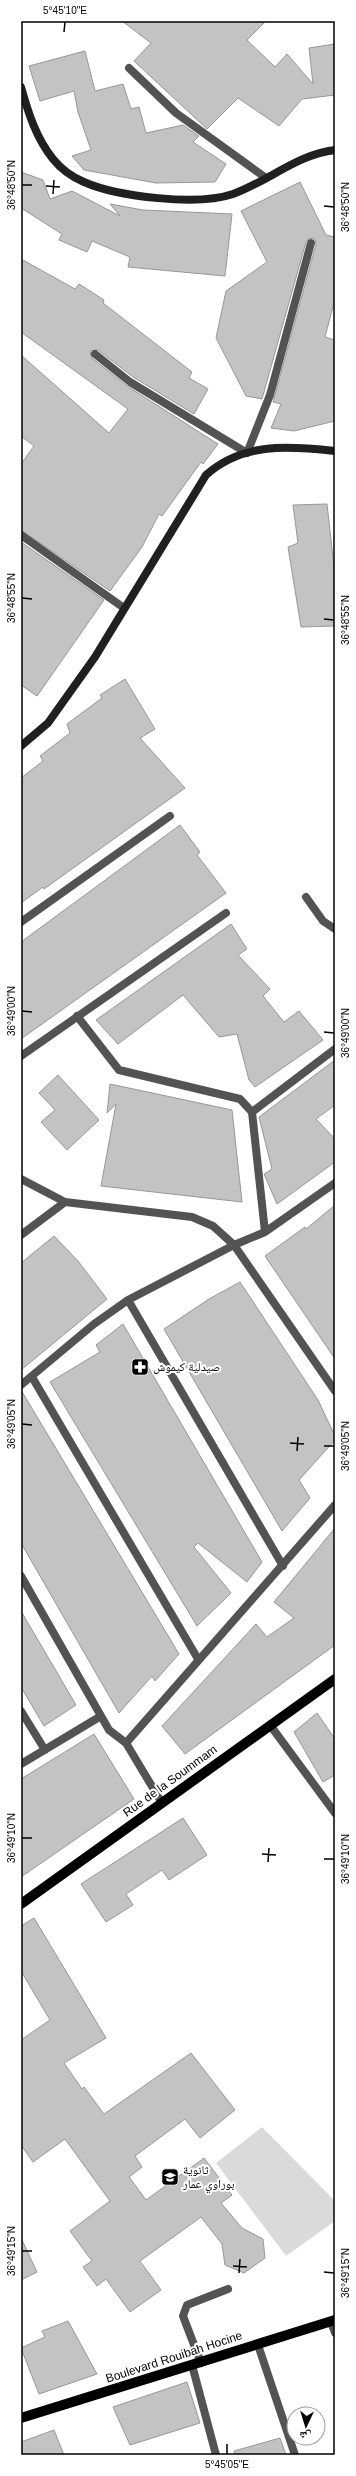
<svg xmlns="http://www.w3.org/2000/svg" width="356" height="2476" font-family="Helvetica,'Noto Naskh Arabic',sans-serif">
	<rect width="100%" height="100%" fill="#fff"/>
	<path fill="#dadada" d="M262,2127L335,2201V2221L286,2256L216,2163Z"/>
	<path fill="#c3c3c3" stroke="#979797" d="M122,21H266L247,40L275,67L287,54L313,84L309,48L335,44V95L302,99L279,126L238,98L207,129L134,61L151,43Z
		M85,51L95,91L123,84L131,109L139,107L146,133L183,125L199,136L193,142L226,164L215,182L156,183L84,170L72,156L91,150L78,112L74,91L40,101L29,66Z
		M21,172L43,180L50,199L72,191L120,216L110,204L143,210L232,214L225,276L128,267L130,257L92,241L87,252L59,240L62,234L21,208Z
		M300,182L326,235L335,237V299L325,337L335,340V421L294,431L271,428L281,404L273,402L316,244L315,239L309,238L306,242L262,399L246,396L216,338L226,291L267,262L241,211Z
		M21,259L75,289L79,284L104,300L103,303L192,372L189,378L208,389L194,414L133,377L98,350L90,351L92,358L127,386L218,444L203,464L201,462L162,516L159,514L142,547L110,591L21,530V464L34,446L21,436V355L109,433L128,409L21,332Z
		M327,504L335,576V626L301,627L288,547L298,543L293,505Z
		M21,542L104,600L37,696L21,685Z
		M125,679L155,729L140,738L185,788L44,889L43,887L21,903V778L43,761L40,756L70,733L67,724L102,698L100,695Z
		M180,825L200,852L197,855L226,893L21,1039V942Z
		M231,924L247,949L238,955L270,989L263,996L284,1022L299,1011L323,1040L255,1087L249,1080L237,1034L219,1037L183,995L118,1044L96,1020Z
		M335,1060V1105L316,1119L335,1139V1162L277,1204L264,1174L272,1169L259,1117Z
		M58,1075L99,1120L67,1150L41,1122L55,1110L39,1093Z
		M110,1084L232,1110L242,1202L101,1186L116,1104L107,1113Z
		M335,1205V1359L265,1256L305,1227L306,1229Z
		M54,1236L78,1261L107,1299L21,1370V1263Z
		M240,1282L318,1400L335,1436V1440L299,1480L310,1498L282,1531L164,1329L209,1299Z
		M123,1324L262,1562L247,1582L198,1543L194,1547L231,1593L197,1626L50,1382L100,1352L96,1345Z
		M21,1390L179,1654L155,1681L152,1676L119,1713L21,1543Z
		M335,1528V1645L185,1754L162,1726L256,1624L267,1637L294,1618L274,1602Z
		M21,1611L76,1705L44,1726L21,1687Z
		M317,1713L335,1739V1775L323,1782L294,1732Z
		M94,1734L134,1799L21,1877V1779Z
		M183,1818L207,1855L169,1880L162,1870L126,1894L133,1905L106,1922L81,1884Z
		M34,1918L106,2038L64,2063L82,2089L84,2087L104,2114L191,2053L235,2110L200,2138L185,2119L135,2156L142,2167L129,2177L146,2200L204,2158L232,2195L221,2203L242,2228L263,2239L265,2258L244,2273L225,2265L222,2244L201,2217L140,2261L161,2290L130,2312L106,2279L97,2286L83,2267L92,2261L70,2231L110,2201L65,2139L33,2162L21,2145V2040L50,2020L21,1971V1926Z
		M21,2238L37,2272L21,2280Z
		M68,2321L97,2374L39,2394L21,2348L45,2337L42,2331Z
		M187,2382L200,2423L130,2445L113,2407Z
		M54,2430L64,2455H21V2442Z
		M280,2438L286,2455H235L234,2451Z"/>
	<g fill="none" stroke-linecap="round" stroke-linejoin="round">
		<path stroke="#535353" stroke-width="8" d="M201,2363L183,2316L187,2305L228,2289"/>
		<path stroke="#535353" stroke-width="8" d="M129,68L176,113L266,178
			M95,354L130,382L247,453L270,395L311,243
			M21,535L124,608
			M306,897L323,921L335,929
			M21,922L170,816
			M77,1016L119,1070L240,1099L252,1112L265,1232
			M21,1056L226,913
			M252,1112L335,1049
			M21,1179L65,1202L192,1217L213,1226L234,1245L335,1391
			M21,1235L65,1202
			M128,1300L283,1566
			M32,1377L198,1659
			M21,1385L94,1324L128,1300L234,1245L265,1232L335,1183
			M21,1576L109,1730L126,1743L162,1803
			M21,1711L45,1750
			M270,1725L335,1813
			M126,1743L335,1505
			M21,1764L101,1716
			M331,2322L335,2333
			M258,2345L295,2455
			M192,2365L216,2455"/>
		<path stroke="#202020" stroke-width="8" d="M21,87C28,112 36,138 53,159C61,169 72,177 84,182C118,197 198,206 233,194C267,182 298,154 335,150
			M21,746L48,723L95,657L206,475C243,442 289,446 335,451"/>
		<path stroke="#000" stroke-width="10" d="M21,1904L335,1679
			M21,2418L335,2320"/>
	</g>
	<path fill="none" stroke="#000" stroke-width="1.5" d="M64,32L65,22M22,185H32M46,186L60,187M53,194L54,180M324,206L334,207M22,598L32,599M324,619L334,620M22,1011L32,1012M324,1032L334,1033M22,1424L32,1425M290,1443L304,1444M324,1446H334M297,1451L298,1437M22,1838H32M262,1854L276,1855M324,1859H334M268,1862L269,1848M22,2251H32M233,2266L247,2267M324,2272L334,2273M239,2273L240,2259M227,2454V2444"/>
	<defs>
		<symbol id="pharmacy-square" viewBox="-11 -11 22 22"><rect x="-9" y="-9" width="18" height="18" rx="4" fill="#000" stroke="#fff"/><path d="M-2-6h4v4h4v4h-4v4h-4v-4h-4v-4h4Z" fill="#fff"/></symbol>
		<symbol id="school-square" viewBox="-11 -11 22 22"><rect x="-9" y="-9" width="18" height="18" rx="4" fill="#000" stroke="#fff"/><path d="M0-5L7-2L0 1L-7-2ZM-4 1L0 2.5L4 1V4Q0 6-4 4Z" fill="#fff"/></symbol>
	</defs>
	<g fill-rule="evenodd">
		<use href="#pharmacy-square" x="130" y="1357" width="20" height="20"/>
		<use href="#school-square" x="160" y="2167" width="20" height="20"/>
	</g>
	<g text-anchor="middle" stroke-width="4" stroke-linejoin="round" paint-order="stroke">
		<g font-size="12" fill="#000" stroke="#fff" text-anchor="start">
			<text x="153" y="1371">صيدلية كيموش</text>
			<text x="183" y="2174">ثانوية<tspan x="183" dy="14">بوراوي عمار</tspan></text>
		</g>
		<g font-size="12" fill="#000" stroke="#fff">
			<text transform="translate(170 1781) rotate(-36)" y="4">Rue de la Soummam</text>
			<text transform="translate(174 2357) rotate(-18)" y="4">Boulevard Rouibah Hocine</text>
		</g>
	</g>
	<rect width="356" height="2476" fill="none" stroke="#ffffff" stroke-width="44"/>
	<g transform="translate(306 2426) rotate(184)"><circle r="19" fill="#ffffff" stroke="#999999"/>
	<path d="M0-3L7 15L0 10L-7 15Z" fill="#000000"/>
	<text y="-6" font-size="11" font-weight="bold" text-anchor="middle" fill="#000000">ش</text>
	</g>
	<rect x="22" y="22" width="312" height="2432" fill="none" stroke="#000" stroke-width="1.5"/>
	<g font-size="10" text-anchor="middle" fill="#000">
		<text x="65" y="14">5°45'10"E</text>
		<text transform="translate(11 185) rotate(-90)" y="4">36°48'50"N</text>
		<text transform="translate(345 207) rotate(-90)" y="4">36°48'50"N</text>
		<text transform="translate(11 598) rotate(-90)" y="4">36°48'55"N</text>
		<text transform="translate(345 620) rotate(-90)" y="4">36°48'55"N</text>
		<text transform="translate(11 1011) rotate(-90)" y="4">36°49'00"N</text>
		<text transform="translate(345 1033) rotate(-90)" y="4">36°49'00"N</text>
		<text transform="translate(11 1424) rotate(-90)" y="4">36°49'05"N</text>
		<text transform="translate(345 1446) rotate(-90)" y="4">36°49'05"N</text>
		<text transform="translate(11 1838) rotate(-90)" y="4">36°49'10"N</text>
		<text transform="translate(345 1859) rotate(-90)" y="4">36°49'10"N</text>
		<text transform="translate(11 2251) rotate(-90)" y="4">36°49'15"N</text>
		<text transform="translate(345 2273) rotate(-90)" y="4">36°49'15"N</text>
		<text x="227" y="2468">5°45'05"E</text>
	</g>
</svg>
